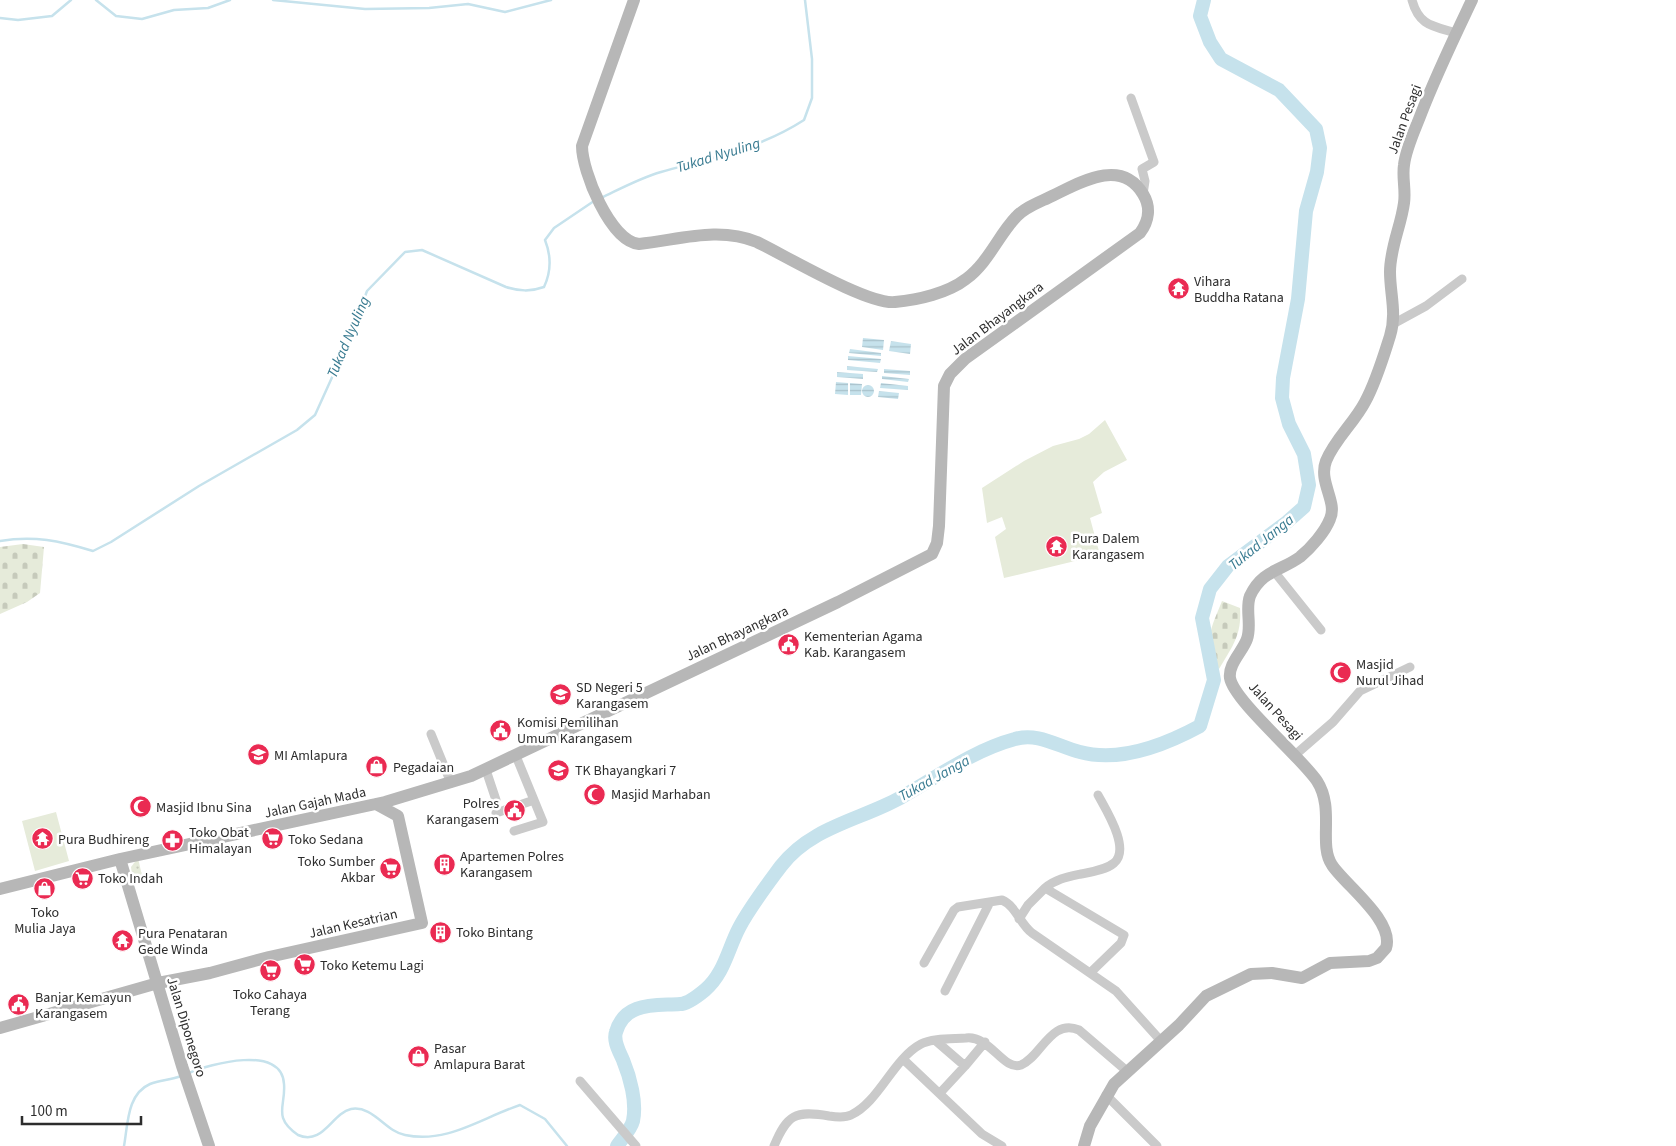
<svg xmlns="http://www.w3.org/2000/svg" width="1676" height="1146" font-family="'Source Sans 3',sans-serif">
	<defs>
		<pattern id="cemetery-stones" width="16" height="16" patternUnits="userSpaceOnUse" patternTransform="scale(1.25)"><rect width="16" height="16" fill="#e6ebda"/><path d="M2 7V4a2 2 0 0 1 4 0v3zM10 15v-3a2 2 0 0 1 4 0v3z" fill="#c6cabb"/></pattern>
		<pattern id="park-dots" width="8" height="8" patternUnits="userSpaceOnUse" patternTransform="scale(1.25)"><rect width="8" height="8" fill="#e6ebda"/><path d="M2 2h.1M6 6h.1" fill="none" stroke="#c6cabb" stroke-width="1.8" stroke-linecap="round"/></pattern>
		<pattern id="water-rules" width="6" height="5" patternUnits="userSpaceOnUse" patternTransform="scale(1.25)"><rect width="6" height="5" fill="#c6e2ec"/><path d="M0 2.5h6" fill="none" stroke="#aac2cb"/></pattern>
	</defs>
	<rect width="100%" height="100%" fill="#fff"/>
	<path fill="#e6ebda" d="M1105,420L1127,460L1104,472L1093,482L1102,513L1090,518L1100,555L1004,578L995,537L1006,529L1002,517L987,523L982,488L1024,461L1053,446L1079,439L1089,434Z
		M56,812L69,861L35,871L22,821Z"/>
	<path fill="url(#cemetery-stones)" d="M23,544L44,547L40,593L27,602L0,614V547Z
		M1222,601L1240,608C1242,635 1232,647 1219,669C1201,643 1212,627 1222,601Z"/>
	<path fill="url(#park-dots)" d="M138,858L143,880L133,882L131,867Z"/>
	<path fill="url(#water-rules)" d="M863,338L884,340L883,350L862,347Z
		M891,341L911,344L910,354L889,351Z
		M850,349L881,353V356L849,353Z
		M848,356L881,359L880,363L848,360Z
		M847,366L878,369L877,372L847,370Z
		M884,369L910,371V375L884,373Z
		M837,372L863,374V379L837,377Z
		M882,376L909,379L908,382L882,379Z
		M836,382L848,383V395L835,394Z
		M850,383L862,384L861,395H850Z
		M881,383L908,386V390L880,388Z
		M862 391a6 6 0 1 1 12 0a6 6 0 1 1-12 0Z
		M879,391L899,393L898,399L878,397Z"/>
	<g fill="none" stroke-linecap="round" stroke-linejoin="round">
		<path stroke="#c6e2ec" stroke-width="2.5" d="M96,0L116,16L142,19L174,10L208,8L230,0
			M273,0L365,9L429,8L468,4L505,12L551,0
			M0,18L18,20L52,16L71,0
			M601,198C620,189 640,178 661,172C711,158 759,149 804,120L812,98V59L805,0
			M0,541C34,535 60,541 93,551L111,542L199,486L297,430L315,415L348,342L367,291L405,252L422,250L506,287C519,291 530,292 544,287C551,272 551,255 545,240L554,228L594,201
			M189,1073C210,1064 282,1044 284,1084C286,1106 272,1117 298,1135C323,1146 332,1113 351,1109C373,1105 386,1132 405,1135C447,1144 481,1118 520,1105L545,1119L567,1146
			M124,1146C128,1124 127,1094 150,1084C160,1080 171,1080 181,1076"/>
		<path stroke="#c6e2ec" stroke-width="14" d="M617,1146C622,1139 631,1129 633,1121C637,1102 630,1077 623,1060C619,1051 613,1041 616,1032C625,1001 656,1006 680,1004C687,1004 699,995 705,990C724,974 728,949 739,928C750,907 767,885 781,866C811,827 860,820 900,798C937,777 974,750 1015,739C1038,732 1059,747 1080,752C1120,763 1165,745 1200,726L1214,680L1202,618L1210,589L1228,566L1287,522L1304,507L1309,485L1304,454L1289,424L1282,398L1283,378L1298,299L1306,211L1317,172L1320,148L1316,129L1279,90L1221,59L1210,42L1200,16L1204,0"/>
		<path stroke="#cacaca" stroke-width="9" d="M1412,0C1419,26 1433,26 1456,33
			M1131,98L1154,162L1142,169L1145,181L1143,194
			M1393,324L1426,306L1462,279
			M1273,570L1321,630
			M431,734L451,783
			M1295,755L1333,722L1360,691L1410,667
			M486,770L496,800
			M496,813L534,800
			M514,831L543,822L516,756
			M1019,919L1028,905L1045,888
			M924,963L954,910L958,907L1002,900C1016,906 1020,924 1032,933L1116,991L1161,1041
			M1090,973L1121,943L1124,935L1045,888C1056,879 1067,877 1081,874C1091,872 1106,870 1114,863C1131,849 1106,810 1098,795
			M945,991L990,902
			M936,1041L965,1066L985,1042
			M904,1060L982,1134L1002,1146
			M580,1081L636,1146
			M940,1093L965,1066
			M1106,1095L1157,1146
			M774,1146C787,1115 795,1110 829,1116C836,1117 845,1118 851,1115C879,1102 893,1059 921,1044C932,1038 952,1039 966,1038C990,1035 1003,1071 1021,1065C1041,1057 1051,1018 1079,1030L1128,1072"/>
		<path stroke="#b7b7b7" stroke-width="12" d="M120,859L182,1066L209,1146
			M0,889L120,859L385,802L471,776L838,602L932,554L937,543L939,526L944,386L950,374L965,359L1140,233C1149,221 1151,207 1143,194C1121,157 1079,183 1052,196C1040,202 1025,207 1016,217C998,236 988,263 966,279C948,293 918,300 895,302C868,305 786,256 757,242C718,226 679,240 639,244C610,241 582,171 582,146L634,0
			M0,1028L158,983L210,973L269,957L422,923L398,816L376,804
			M1084,1146L1090,1126L1114,1084L1179,1025L1206,996L1251,974L1272,973L1302,978L1330,963L1369,961L1377,958L1386,948C1395,921 1344,884 1332,865C1318,844 1335,809 1317,781C1301,757 1234,701 1230,678C1228,664 1243,651 1247,639C1252,625 1245,609 1250,596C1262,570 1281,571 1300,557C1311,548 1325,532 1330,519C1338,502 1318,482 1326,461C1335,439 1354,423 1365,402C1376,382 1383,358 1390,336C1397,313 1390,294 1390,272C1390,248 1401,226 1404,203C1406,190 1402,178 1404,165C1406,148 1415,130 1421,114C1436,75 1454,38 1472,0"/>
	</g>
	<defs>
		<symbol id="temple-disc" viewBox="-11 -11 22 22"><circle r="9.5" fill="#ea2a52" stroke="#fff"/><path d="M0-6L5-2H3V0L6.5 2.5H4V6H1.5V3h-3V6H-4V2.5H-6.5L-3 0V-2H-5Z" fill="#fff"/></symbol>
		<symbol id="civic-disc" viewBox="-11 -11 22 22"><circle r="9.5" fill="#ea2a52" stroke="#fff"/><path d="M-.6-6.5H3V-4.5H.6V-3L4-1V1h2V6H-6V1h2V-1L-.6-3ZM-1.2 2.5V6h2.4V2.5Z" fill="#fff"/></symbol>
		<symbol id="mosque-disc" viewBox="-11 -11 22 22"><circle r="9.5" fill="#ea2a52" stroke="#fff"/><path d="M3.5-4.9A6 6 0 1 0 3.5 4.9A5 5 0 1 1 3.5-4.9Z" fill="#fff"/></symbol>
		<symbol id="school-disc" viewBox="-11 -11 22 22"><circle r="9.5" fill="#ea2a52" stroke="#fff"/><path d="M0-5L7-2L0 1L-7-2ZM-4 1L0 2.5L4 1V4Q0 6-4 4Z" fill="#fff"/></symbol>
		<symbol id="shop-disc" viewBox="-11 -11 22 22"><circle r="9.5" fill="#ea2a52" stroke="#fff"/><path d="M-5-2.5h2.3a2.7 3.5 0 0 1 5.4 0H5L5.5 6h-11ZM-1.5-2.5h3a1.5 2.3 0 0 0-3 0Z" fill="#fff"/></symbol>
		<symbol id="supermarket-disc" viewBox="-11 -11 22 22"><circle r="9.5" fill="#ea2a52" stroke="#fff"/><path d="M-6-5.5h2.5l.6 2H6L4.5 2H-2.5L-4.4-4H-6ZM-1.5 3.2a1.3 1.3 0 1 0 .1 0ZM3 3.2a1.3 1.3 0 1 0 .1 0Z" fill="#fff"/></symbol>
		<symbol id="pharmacy-disc" viewBox="-11 -11 22 22"><circle r="9.5" fill="#ea2a52" stroke="#fff"/><path d="M-2-6h4v4h4v4h-4v4h-4v-4h-4v-4h4Z" fill="#fff"/></symbol>
		<symbol id="building-disc" viewBox="-11 -11 22 22"><circle r="9.5" fill="#ea2a52" stroke="#fff"/><path d="M-4-6H4V6H1V3H-1V6H-4ZM-2.5-4.3h1.7v1.8h-1.7ZM.8-4.3h1.7v1.8H.8ZM-2.5-1h1.7V.8h-1.7ZM.8-1h1.7V.8H.8Z" fill="#fff"/></symbol>
	</defs>
	<g fill-rule="evenodd">
		<use href="#temple-disc" x="1166" y="276" width="25" height="25"/>
		<use href="#temple-disc" x="1044" y="534" width="25" height="25"/>
		<use href="#civic-disc" x="776" y="632" width="25" height="25"/>
		<use href="#mosque-disc" x="1328" y="660" width="25" height="25"/>
		<use href="#school-disc" x="548" y="682" width="25" height="25"/>
		<use href="#civic-disc" x="488" y="718" width="25" height="25"/>
		<use href="#school-disc" x="246" y="742" width="25" height="25"/>
		<use href="#shop-disc" x="364" y="754" width="25" height="25"/>
		<use href="#school-disc" x="546" y="758" width="25" height="25"/>
		<use href="#mosque-disc" x="582" y="782" width="25" height="25"/>
		<use href="#mosque-disc" x="128" y="794" width="25" height="25"/>
		<use href="#civic-disc" x="502" y="798" width="25" height="25"/>
		<use href="#temple-disc" x="30" y="826" width="25" height="25"/>
		<use href="#supermarket-disc" x="260" y="826" width="25" height="25"/>
		<use href="#pharmacy-disc" x="160" y="828" width="25" height="25"/>
		<use href="#building-disc" x="432" y="852" width="25" height="25"/>
		<use href="#supermarket-disc" x="378" y="856" width="25" height="25"/>
		<use href="#supermarket-disc" x="70" y="866" width="25" height="25"/>
		<use href="#shop-disc" x="32" y="876" width="25" height="25"/>
		<use href="#building-disc" x="428" y="920" width="25" height="25"/>
		<use href="#temple-disc" x="110" y="928" width="25" height="25"/>
		<use href="#supermarket-disc" x="292" y="952" width="25" height="25"/>
		<use href="#supermarket-disc" x="258" y="958" width="25" height="25"/>
		<use href="#civic-disc" x="6" y="992" width="25" height="25"/>
		<use href="#shop-disc" x="406" y="1044" width="25" height="25"/>
	</g>
	<g text-anchor="middle" stroke-width="5" stroke-linejoin="round" paint-order="stroke">
		<g font-size="14" fill="#2d2d2d" stroke="#fff">
			<text transform="translate(1404 119) rotate(-70)" y="5">Jalan Pesagi</text>
			<text transform="translate(997 318) rotate(-37)" y="5">Jalan Bhayangkara</text>
			<text transform="translate(737 633) rotate(-25)" y="5">Jalan Bhayangkara</text>
			<text transform="translate(1276 711) rotate(48)" y="5">Jalan Pesagi</text>
			<text transform="translate(315 802) rotate(-12)" y="5">Jalan Gajah Mada</text>
			<text transform="translate(353 923) rotate(-13)" y="5">Jalan Kesatrian</text>
			<text transform="translate(187 1027) rotate(73)" y="5">Jalan Diponegoro</text>
		</g>
		<g font-size="14" fill="#2d2d2d" stroke="#fff" text-anchor="start">
			<text x="1194" y="286">Vihara<tspan x="1194" dy="16">Buddha Ratana</tspan></text>
			<text x="1072" y="543">Pura Dalem<tspan x="1072" dy="16">Karangasem</tspan></text>
			<text x="804" y="641">Kementerian Agama<tspan x="804" dy="16">Kab. Karangasem</tspan></text>
			<text x="1356" y="669">Masjid<tspan x="1356" dy="16">Nurul Jihad</tspan></text>
			<text x="576" y="692">SD Negeri 5<tspan x="576" dy="16">Karangasem</tspan></text>
			<text x="517" y="727">Komisi Pemilihan<tspan x="517" dy="16">Umum Karangasem</tspan></text>
			<text x="274" y="760">MI Amlapura</text>
			<text x="393" y="772">Pegadaian</text>
			<text x="575" y="775">TK Bhayangkari 7</text>
			<text x="611" y="799">Masjid Marhaban</text>
			<text x="499" y="808" text-anchor="end">Polres<tspan x="499" dy="16">Karangasem</tspan></text>
			<text x="156" y="812">Masjid Ibnu Sina</text>
			<text x="189" y="837">Toko Obat<tspan x="189" dy="16">Himalayan</tspan></text>
			<text x="58" y="844">Pura Budhireng</text>
			<text x="288" y="844">Toko Sedana</text>
			<text x="460" y="861">Apartemen Polres<tspan x="460" dy="16">Karangasem</tspan></text>
			<text x="375" y="866" text-anchor="end">Toko Sumber<tspan x="375" dy="16">Akbar</tspan></text>
			<text x="98" y="883">Toko Indah</text>
			<text x="45" y="917" text-anchor="middle">Toko<tspan x="45" dy="16">Mulia Jaya</tspan></text>
			<text x="456" y="937">Toko Bintang</text>
			<text x="138" y="938">Pura Penataran<tspan x="138" dy="16">Gede Winda</tspan></text>
			<text x="320" y="970">Toko Ketemu Lagi</text>
			<text x="270" y="999" text-anchor="middle">Toko Cahaya<tspan x="270" dy="16">Terang</tspan></text>
			<text x="35" y="1002">Banjar Kemayun<tspan x="35" dy="16">Karangasem</tspan></text>
			<text x="434" y="1053">Pasar<tspan x="434" dy="16">Amlapura Barat</tspan></text>
		</g>
		<g font-size="15" font-style="italic" fill="#397b91" stroke="#fff">
			<text transform="translate(718 155) rotate(-17)" y="5">Tukad Nyuling</text>
			<text transform="translate(348 337) rotate(-67)" y="5">Tukad Nyuling</text>
			<text transform="translate(1261 542) rotate(-39)" y="5">Tukad Janga</text>
			<text transform="translate(934 778) rotate(-29)" y="5">Tukad Janga</text>
		</g>
	</g>
	<path d="M22 1116v8h119v-8" fill="none" stroke="#2d2d2d" stroke-width="2.5"/>
	<text x="30" y="1116" font-size="15" fill="#2d2d2d" stroke="#ffffff" stroke-width="4" paint-order="stroke">100 m</text>
</svg>
